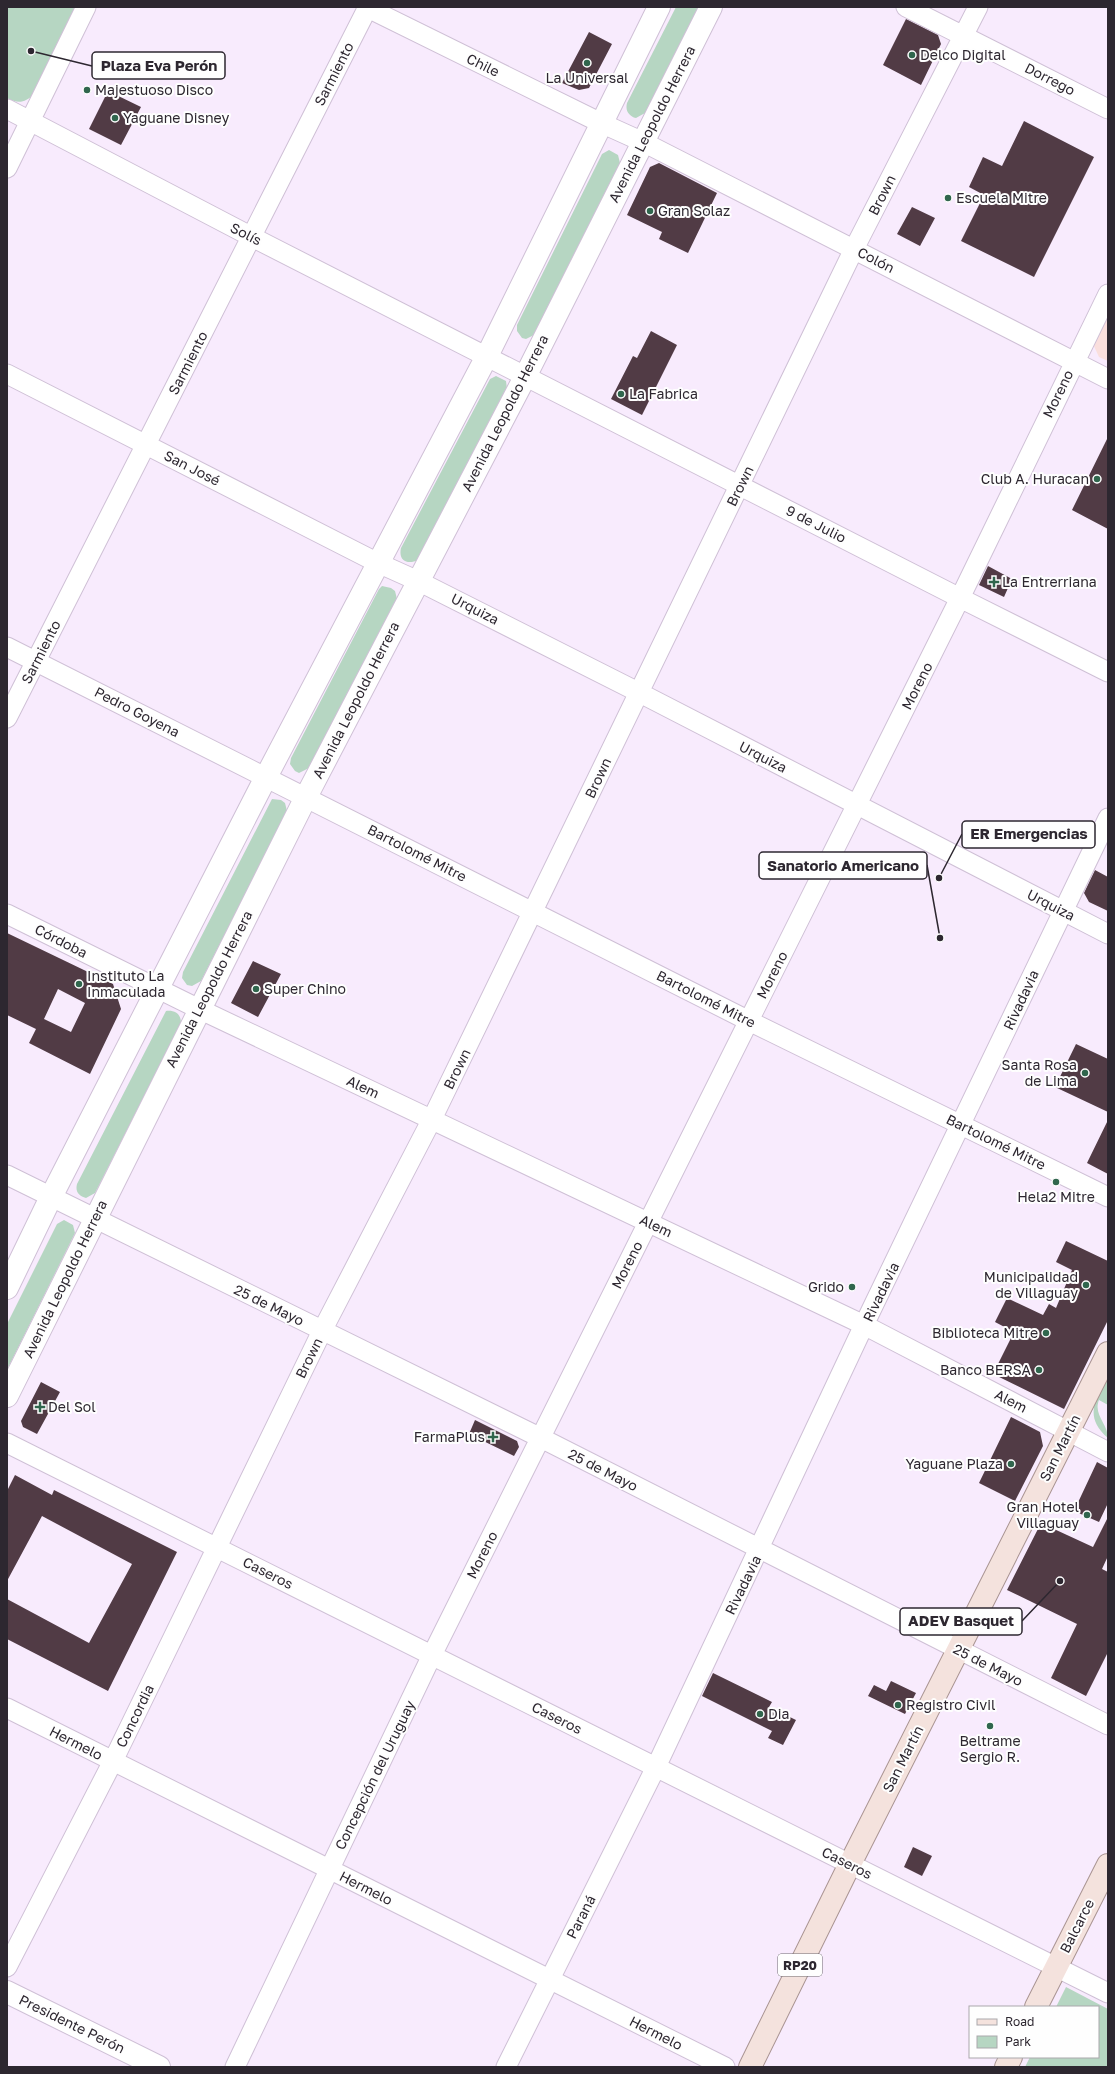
<svg xmlns="http://www.w3.org/2000/svg" width="1115" height="2074" font-family="'Golos Text',sans-serif">
	<rect width="100%" height="100%" fill="#f8ebfd"/>
	<path fill="#fadfdd" d="M1108,314V361L1099,357L1093,344Z"/>
	<path fill="#b6d6c2" d="M7,7H77L34,94C25,103 18,104 7,98Z
		M676,7H699L645,113L636,118C629,116 625,111 627,103Z
		M609,150L618,155L620,163L536,334L526,339L522,338L517,331V325L602,154Z
		M496,376L506,381L507,389L418,560C408,565 398,561 401,548L490,379Z
		M382,586L391,588L395,591L397,599L309,768L299,773L295,771L290,764L291,758L379,589Z
		M272,799L281,800L285,803L287,811L201,981L192,986L187,985L182,978L183,972Z
		M166,1011C175,1010 181,1014 181,1023L95,1193L86,1198C79,1196 75,1192 77,1184Z
		M64,1220L73,1225L75,1233L7,1370V1324L57,1224Z
		M1108,1373V1405L1099,1400C1093,1415 1108,1424 1108,1438C1082,1416 1097,1397 1108,1373Z
		M1066,1987L1108,2009V2067H1025L1030,2057H1098V2007H1056Z"/>
	<path fill="#513b45" fill-rule="evenodd" d="M906,19L938,35L941,44L921,85L883,65Z
		M589,32L612,44L589,88L579,90L562,83Z
		M108,91L141,107L121,145L89,129Z
		M1024,121L1094,157L1034,277L961,241L984,195L969,187L983,157L1002,166Z
		M659,163L717,193L688,253L659,239L662,232L627,215L650,167Z
		M912,207L935,218L920,246L897,234Z
		M651,331L677,345L642,415L611,399L633,356L637,358Z
		M1108,437V529L1072,510Z
		M988,566L1012,579L1004,597L979,585Z
		M1095,870L1108,877V911L1089,902L1084,893Z
		M7,933L113,984L121,1009L90,1074L29,1043L36,1029L7,1015ZM58,989L85,1003L71,1032L44,1019Z
		M253,961L281,974L258,1017L231,1003Z
		M1076,1044L1108,1059V1112L1055,1087Z
		M1108,1120V1174L1087,1163Z
		M1066,1241L1108,1261V1320L1064,1409L993,1374L1014,1332L995,1322L1007,1298L1043,1315L1049,1304L1056,1308L1072,1270L1056,1262Z
		M41,1382L60,1392L37,1434L23,1427L21,1421Z
		M1011,1417L1040,1432L1043,1446L1015,1501L979,1483Z
		M475,1420L517,1441L519,1447L514,1456L469,1434Z
		M1097,1462L1108,1468V1503L1099,1522L1074,1511Z
		M15,1475L52,1495L54,1490L177,1552L108,1691L7,1639V1599L89,1643L132,1564L42,1516L7,1581V1491Z
		M1108,1517V1556L1102,1569L1108,1572V1652L1086,1696L1051,1678L1077,1624L1007,1590L1041,1523L1093,1547Z
		M713,1673L772,1702L769,1707L796,1720L783,1745L768,1738L772,1731L702,1696Z
		M891,1681L916,1693L905,1714L868,1696L874,1685L886,1691Z
		M913,1847L932,1856L922,1876L904,1867Z"/>
	<g fill="none" stroke-linecap="round" stroke-linejoin="round">
		<defs>
			<path id="minor" d="M366,7L601,123L643,142L1108,379
				M906,7L1108,109
				M7,109L252,237L960,598L1108,672
				M7,168L86,7
				M7,374L378,563L418,581L638,692L1108,934
				M7,647L749,1021L1108,1197
				M7,718L368,7
				M7,914L199,1009L864,1325L1108,1452
				M7,1175L541,1438L1108,1725
				M7,1443L1108,1993
				M7,1708L725,2067
				M7,1967L113,1761L322,1331L432,1119L854,249L978,7
				M235,2067L432,1655L960,598L1108,294
				M506,2067L656,1767L864,1325L1108,818"/>
			<path id="tertiary" d="M7,1288L51,1197L266,777L487,356L659,7
				M7,1396L306,797L526,375L711,7
				M7,1992L159,2067"/>
			<path id="primary" d="M1036,2007L1108,1865
				M750,2067L850,1864L1108,1353
				M1006,2067L1011,2057"/>
		</defs>
		<use href="#minor" stroke="#cfc0d6" stroke-width="21"/>
		<use href="#tertiary" stroke="#cfc0d6" stroke-width="24"/>
		<use href="#primary" stroke="#a99492" stroke-width="24"/>
		<use href="#minor" stroke="#fff" stroke-width="19"/>
		<use href="#tertiary" stroke="#fff" stroke-width="22"/>
		<use href="#primary" stroke="#f4e2dd" stroke-width="22"/>
	</g>
	<g fill="#30664d" stroke="#fefefe" stroke-width="1.5">
		<circle cx="912" cy="55" r="4"/>
		<circle cx="587" cy="63" r="4"/>
		<circle cx="87" cy="90" r="4"/>
		<circle cx="115" cy="118" r="4"/>
		<circle cx="948" cy="198" r="4"/>
		<circle cx="650" cy="211" r="4"/>
		<circle cx="621" cy="394" r="4"/>
		<circle cx="1097" cy="479" r="4"/>
		<path d="M992 576h4v4h4v4h-4v4h-4v-4h-4v-4h4z"/>
		<circle cx="79" cy="984" r="4"/>
		<circle cx="256" cy="989" r="4"/>
		<circle cx="1085" cy="1073" r="4"/>
		<circle cx="1056" cy="1182" r="4"/>
		<circle cx="1086" cy="1285" r="4"/>
		<circle cx="852" cy="1287" r="4"/>
		<circle cx="1046" cy="1333" r="4"/>
		<circle cx="1039" cy="1370" r="4"/>
		<path d="M38 1401h4v4h4v4h-4v4h-4v-4h-4v-4h4z"/>
		<path d="M491 1431h4v4h4v4h-4v4h-4v-4h-4v-4h4z"/>
		<circle cx="1011" cy="1464" r="4"/>
		<circle cx="1087" cy="1515" r="4"/>
		<circle cx="898" cy="1705" r="4"/>
		<circle cx="760" cy="1714" r="4"/>
		<circle cx="990" cy="1726" r="4"/>
	</g>
	<g text-anchor="middle" stroke-width="4" stroke-linejoin="round" paint-order="stroke">
		<rect fill="#fefefe" stroke="#6c686e" stroke-width="1" x="778" y="1954" width="44" height="22" rx="3"/>
		<g font-size="13" font-weight="bold" fill="#2d2730">
			<text x="800" y="1970">RP20</text>
		</g>
		<g font-size="14" fill="#2d2730" stroke="#fefefe" text-anchor="start">
			<text x="920" y="60">Delco Digital</text>
			<text x="587" y="83" text-anchor="middle">La Universal</text>
			<text x="95" y="95">Majestuoso Disco</text>
			<text x="123" y="123">Yaguane Disney</text>
			<text x="956" y="203">Escuela Mitre</text>
			<text x="658" y="216">Gran Solaz</text>
			<text x="629" y="399">La Fabrica</text>
			<text x="1089" y="484" text-anchor="end">Club A. Huracan</text>
			<text x="1002" y="587">La Entrerriana</text>
			<text x="87" y="981">Instituto La<tspan x="87" dy="16">Inmaculada</tspan></text>
			<text x="264" y="994">Super Chino</text>
			<text x="1077" y="1070" text-anchor="end">Santa Rosa<tspan x="1077" dy="16">de Lima</tspan></text>
			<text x="1056" y="1202" text-anchor="middle">Hela2 Mitre</text>
			<text x="1078" y="1282" text-anchor="end">Municipalidad<tspan x="1078" dy="16">de Villaguay</tspan></text>
			<text x="844" y="1292" text-anchor="end">Grido</text>
			<text x="1038" y="1338" text-anchor="end">Biblioteca Mitre</text>
			<text x="1031" y="1375" text-anchor="end">Banco BERSA</text>
			<text x="48" y="1412">Del Sol</text>
			<text x="485" y="1442" text-anchor="end">FarmaPlus</text>
			<text x="1003" y="1469" text-anchor="end">Yaguane Plaza</text>
			<text x="1079" y="1512" text-anchor="end">Gran Hotel<tspan x="1079" dy="16">Villaguay</tspan></text>
			<text x="906" y="1710">Registro Civil</text>
			<text x="768" y="1719">Dia</text>
			<text x="990" y="1746" text-anchor="middle">Beltrame<tspan x="990" dy="16">Sergio R.</tspan></text>
		</g>
		<g font-size="14" fill="#2d2730" stroke="#fefefe">
			<text transform="translate(483 65) rotate(26)" y="5">Chile</text>
			<text transform="translate(334 74) rotate(-63)" y="5">Sarmiento</text>
			<text transform="translate(1050 79) rotate(27)" y="5">Dorrego</text>
			<text transform="translate(652 124) rotate(-63)" y="5">Avenida Leopoldo Herrera</text>
			<text transform="translate(882 195) rotate(-63)" y="5">Brown</text>
			<text transform="translate(246 234) rotate(27)" y="5">Solís</text>
			<text transform="translate(876 260) rotate(27)" y="5">Colón</text>
			<text transform="translate(188 363) rotate(-63)" y="5">Sarmiento</text>
			<text transform="translate(1058 394) rotate(-64)" y="5">Moreno</text>
			<text transform="translate(505 413) rotate(-63)" y="5">Avenida Leopoldo Herrera</text>
			<text transform="translate(192 468) rotate(27)" y="5">San José</text>
			<text transform="translate(740 486) rotate(-64)" y="5">Brown</text>
			<text transform="translate(816 524) rotate(27)" y="5">9 de Julio</text>
			<text transform="translate(475 609) rotate(27)" y="5">Urquiza</text>
			<text transform="translate(41 652) rotate(-63)" y="5">Sarmiento</text>
			<text transform="translate(917 686) rotate(-63)" y="5">Moreno</text>
			<text transform="translate(356 700) rotate(-63)" y="5">Avenida Leopoldo Herrera</text>
			<text transform="translate(137 712) rotate(27)" y="5">Pedro Goyena</text>
			<text transform="translate(763 757) rotate(27)" y="5">Urquiza</text>
			<text transform="translate(598 778) rotate(-65)" y="5">Brown</text>
			<text transform="translate(417 853) rotate(27)" y="5">Bartolomé Mitre</text>
			<text transform="translate(1051 905) rotate(27)" y="5">Urquiza</text>
			<text transform="translate(61 941) rotate(27)" y="5">Córdoba</text>
			<text transform="translate(772 975) rotate(-63)" y="5">Moreno</text>
			<text transform="translate(209 989) rotate(-63)" y="5">Avenida Leopoldo Herrera</text>
			<text transform="translate(706 999) rotate(27)" y="5">Bartolomé Mitre</text>
			<text transform="translate(1021 1000) rotate(-65)" y="5">Rivadavia</text>
			<text transform="translate(457 1069) rotate(-64)" y="5">Brown</text>
			<text transform="translate(363 1087) rotate(25)" y="5">Alem</text>
			<text transform="translate(996 1142) rotate(26)" y="5">Bartolomé Mitre</text>
			<text transform="translate(656 1226) rotate(25)" y="5">Alem</text>
			<text transform="translate(627 1265) rotate(-63)" y="5">Moreno</text>
			<text transform="translate(65 1279) rotate(-64)" y="5">Avenida Leopoldo Herrera</text>
			<text transform="translate(881 1292) rotate(-64)" y="5">Rivadavia</text>
			<text transform="translate(269 1305) rotate(26)" y="5">25 de Mayo</text>
			<text transform="translate(309 1358) rotate(-64)" y="5">Brown</text>
			<text transform="translate(1011 1401) rotate(27)" y="5">Alem</text>
			<text transform="translate(1060 1448) rotate(-63)" y="5">San Martín</text>
			<text transform="translate(603 1470) rotate(27)" y="5">25 de Mayo</text>
			<text transform="translate(482 1555) rotate(-63)" y="5">Moreno</text>
			<text transform="translate(268 1573) rotate(27)" y="5">Caseros</text>
			<text transform="translate(743 1585) rotate(-64)" y="5">Rivadavia</text>
			<text transform="translate(988 1665) rotate(27)" y="5">25 de Mayo</text>
			<text transform="translate(135 1716) rotate(-64)" y="5">Concordia</text>
			<text transform="translate(557 1718) rotate(27)" y="5">Caseros</text>
			<text transform="translate(76 1743) rotate(27)" y="5">Hermelo</text>
			<text transform="translate(903 1759) rotate(-63)" y="5">San Martín</text>
			<text transform="translate(375 1775) rotate(-64)" y="5">Concepción del Uruguay</text>
			<text transform="translate(847 1863) rotate(27)" y="5">Caseros</text>
			<text transform="translate(366 1888) rotate(27)" y="5">Hermelo</text>
			<text transform="translate(581 1917) rotate(-63)" y="5">Paraná</text>
			<text transform="translate(1077 1926) rotate(-63)" y="5">Balcarce</text>
			<text transform="translate(72 2024) rotate(26)" y="5">Presidente Perón</text>
			<text transform="translate(656 2033) rotate(27)" y="5">Hermelo</text>
		</g>
	</g>
	<path fill="none" stroke="#2d2730" stroke-width="1.5" d="M31 51L92 66M939 878L962 834M940 938L927 865M1060 1581L1022 1621"/>
	<g fill="#2d2730" stroke="#fefefe" stroke-width="1.5">
		<circle cx="31" cy="51" r="4"/>
		<circle cx="939" cy="878" r="4"/>
		<circle cx="940" cy="938" r="4"/>
		<circle cx="1060" cy="1581" r="4"/>
	</g>
	<g fill="#fefefe" stroke="#2d2730" stroke-width="1.5">
		<rect x="92" y="52" width="133" height="27" rx="4"/>
		<rect x="962" y="821" width="133" height="27" rx="4"/>
		<rect x="759" y="852" width="168" height="27" rx="4"/>
		<rect x="900" y="1608" width="122" height="27" rx="4"/>
	</g>
	<g font-size="15" text-anchor="middle" font-weight="bold" fill="#2d2730">
		<text x="159" y="71">Plaza Eva Perón</text>
		<text x="1029" y="839">ER Emergencias</text>
		<text x="843" y="871">Sanatorio Americano</text>
		<text x="961" y="1626">ADEV Basquet</text>
	</g>
	<rect width="1115" height="2074" fill="none" stroke="#2d2730" stroke-width="16"/>
	<rect x="969" y="2006" width="130" height="52" fill="#fefefe" stroke="#aaa8ac"/>
	<rect x="977" y="2019" width="20" height="6" fill="#f4e2dd" stroke="#aaa8ac"/>
	<text x="1005" y="2026" font-size="12" fill="#2d2730">Road</text>
	<rect x="977" y="2036" width="20" height="12" fill="#b6d6c2" stroke="#aaa8ac"/>
	<text x="1005" y="2046" font-size="12" fill="#2d2730">Park</text>
</svg>
